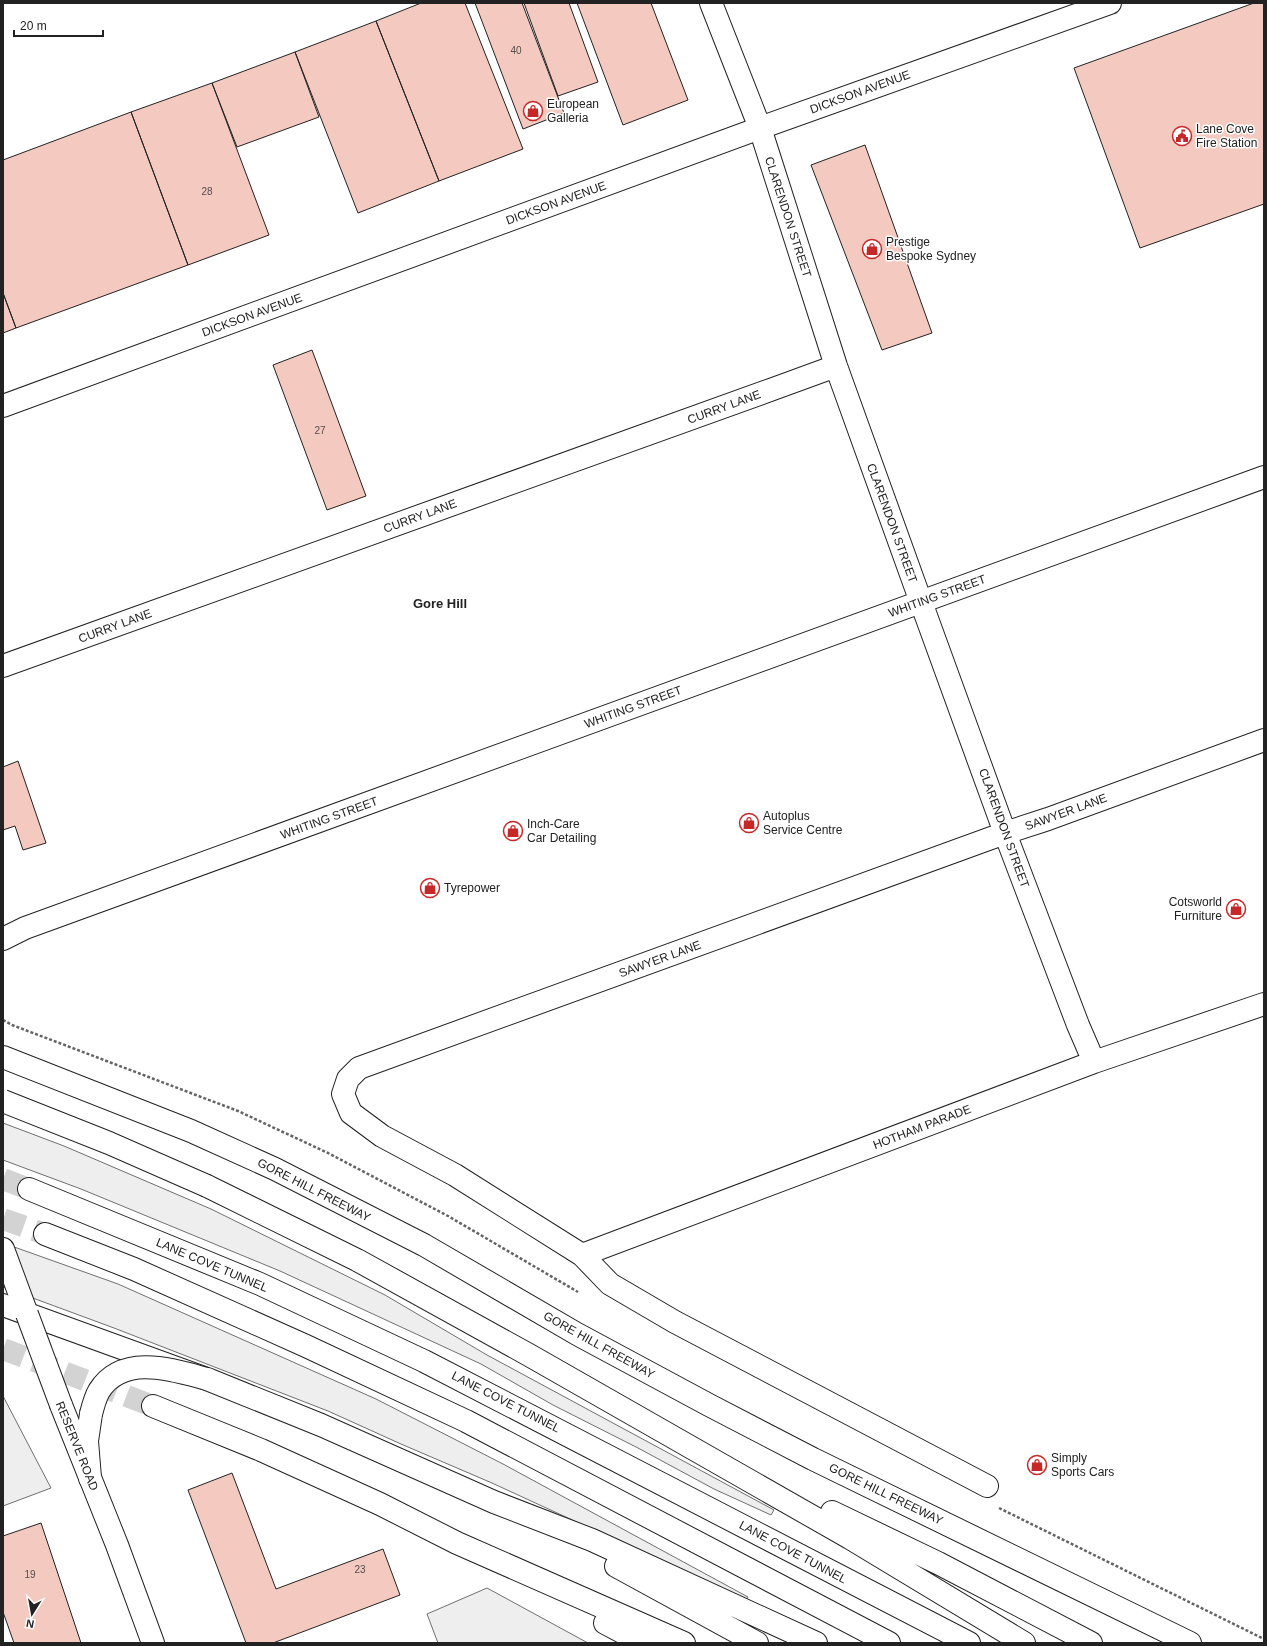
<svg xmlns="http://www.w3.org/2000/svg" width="1267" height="1646" font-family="Helvetica,sans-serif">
	<rect width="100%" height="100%" fill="#fff"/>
	<path fill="#eee" stroke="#6f6f6f" d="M3,1123L64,1146L211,1209L385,1295L487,1355L774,1510L771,1515L714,1489L638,1448L553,1405L481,1364L280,1271L81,1189L3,1160Z
		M3,1243L118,1284L376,1399L503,1464L748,1597L746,1600L492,1483L401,1444L328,1411L114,1328L3,1287Z
		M3,1396L51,1488L3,1506Z
		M487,1588L588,1643H438L427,1614Z"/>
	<path fill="#f3c9c0" stroke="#222" d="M421,3H465L523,149L439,181L376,21Z
		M475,3H522L564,113L523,129Z
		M524,3H569L598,82L558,96Z
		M577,3H651L688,100L623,125Z
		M1254,3H1264V204L1140,248L1074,68Z
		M376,21L439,181L358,213L295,52Z
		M295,52L319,117L237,147L212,83Z
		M212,83L269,235L188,265L131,112Z
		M131,112L188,265L16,328L3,293V160Z
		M865,145L932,333L882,350L811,165Z
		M3,293L16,328L3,333Z
		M312,350L366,496L327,510L273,365Z
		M18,761L46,843L23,850L15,826L3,830V767Z
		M232,1473L276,1589L383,1549L400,1595L273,1643H246L188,1490Z
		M41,1523L81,1643H14L3,1612V1536Z"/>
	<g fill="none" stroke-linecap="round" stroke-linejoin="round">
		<path stroke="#d3d3d3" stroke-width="22" stroke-dasharray="22 11" stroke-linecap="butt" d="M3,1179L29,1189
			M3,1219L45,1234
			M3,1349L153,1406"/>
		<defs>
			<path id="minor" d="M711,3L760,128L836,366L921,602L1005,833L1078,1025L1094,1062
				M3,406L760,128L1110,3
				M3,666L773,389L836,366
				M3,939L25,928L1264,477
				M3,1249L27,1314
				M582,1255L1094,1062L1264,1004
				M61,1405L117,1545L153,1643
				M987,1486L675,1322L610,1284L582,1255L455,1175L382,1136L351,1113L343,1094L348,1079L359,1068L1005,833L1048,819L1264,740"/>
			<path id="highway" d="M3,1057L191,1131L275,1169L424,1245L577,1334L709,1405L813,1459L1190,1643
				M207,1186L357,1260L529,1355L850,1538L1024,1643
				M29,1189L260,1284L424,1361L969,1643
				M45,1234L134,1269L306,1346L466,1421L889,1643
				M3,1305L207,1379L321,1425L494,1502L592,1540L816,1643
				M153,1406L261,1450L380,1504L457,1543L684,1643
				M90,1478L87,1441L91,1414
				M832,1512L938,1563L1091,1643
				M616,1566L757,1643
				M605,1623L643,1643"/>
		</defs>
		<use href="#minor" stroke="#222" stroke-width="24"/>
		<use href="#highway" stroke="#222" stroke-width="24"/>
		<path stroke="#646464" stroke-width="2.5" stroke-dasharray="3 2" stroke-linecap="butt" d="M3,1020L12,1025L238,1111L328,1153L448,1216L578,1292
			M999,1508L1264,1639"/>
		<use href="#minor" stroke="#fff" stroke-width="22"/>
		<use href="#highway" stroke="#fff" stroke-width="22"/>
		<defs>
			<path id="minor-bridge" d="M27,1314L61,1405"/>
			<path id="highway-bridge" d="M3,1101L109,1143L207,1186
				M91,1414C93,1406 95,1398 99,1391C123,1353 173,1370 207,1379"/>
		</defs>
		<use href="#minor-bridge" stroke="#222" stroke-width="24" stroke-linecap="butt"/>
		<use href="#highway-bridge" stroke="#222" stroke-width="24" stroke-linecap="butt"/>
		<use href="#minor-bridge" stroke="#fff" stroke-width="22"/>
		<use href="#highway-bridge" stroke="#fff" stroke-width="22"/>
	</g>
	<defs>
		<symbol id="shop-ring" viewBox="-11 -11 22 22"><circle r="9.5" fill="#fff" stroke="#c62828" stroke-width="1.5"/><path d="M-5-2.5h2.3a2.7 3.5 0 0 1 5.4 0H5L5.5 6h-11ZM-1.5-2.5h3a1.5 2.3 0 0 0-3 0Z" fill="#c62828"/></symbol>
		<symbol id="civic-ring" viewBox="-11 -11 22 22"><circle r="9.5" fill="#fff" stroke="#c62828" stroke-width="1.5"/><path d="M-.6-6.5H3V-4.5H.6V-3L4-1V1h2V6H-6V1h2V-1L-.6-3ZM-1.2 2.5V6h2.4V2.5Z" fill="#c62828"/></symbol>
	</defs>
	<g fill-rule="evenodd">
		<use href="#shop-ring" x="522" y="100" width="22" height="22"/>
		<use href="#civic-ring" x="1171" y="125" width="22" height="22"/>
		<use href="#shop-ring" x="861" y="238" width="22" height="22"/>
		<use href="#shop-ring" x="738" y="812" width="22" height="22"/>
		<use href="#shop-ring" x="502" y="820" width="22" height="22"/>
		<use href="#shop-ring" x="419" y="877" width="22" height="22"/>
		<use href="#shop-ring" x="1225" y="898" width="22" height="22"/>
		<use href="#shop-ring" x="1026" y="1454" width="22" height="22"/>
	</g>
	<g text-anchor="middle" stroke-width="3" stroke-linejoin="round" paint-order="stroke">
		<g font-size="10" fill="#564c4a">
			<text x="516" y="54">40</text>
			<text x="207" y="195">28</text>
			<text x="320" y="434">27</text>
			<text x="360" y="1573">23</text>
			<text x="30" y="1578">19</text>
		</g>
		<g font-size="12" fill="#222" stroke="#fff">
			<text transform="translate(860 92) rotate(-20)" y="4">DICKSON AVENUE</text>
			<text transform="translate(556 203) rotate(-20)" y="4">DICKSON AVENUE</text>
			<text transform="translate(788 217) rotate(72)" y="4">CLARENDON STREET</text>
			<text transform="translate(252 315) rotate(-20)" y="4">DICKSON AVENUE</text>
			<text transform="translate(724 407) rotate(-20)" y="4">CURRY LANE</text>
			<text transform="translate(420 516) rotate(-20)" y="4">CURRY LANE</text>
			<text transform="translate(892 523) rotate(70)" y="4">CLARENDON STREET</text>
			<text transform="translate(937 596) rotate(-20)" y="4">WHITING STREET</text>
			<text transform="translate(115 626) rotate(-20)" y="4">CURRY LANE</text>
			<text transform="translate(633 707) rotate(-20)" y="4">WHITING STREET</text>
			<text transform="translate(1066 812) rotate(-20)" y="4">SAWYER LANE</text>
			<text transform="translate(329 818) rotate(-20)" y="4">WHITING STREET</text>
			<text transform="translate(1004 828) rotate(70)" y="4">CLARENDON STREET</text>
			<text transform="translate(660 959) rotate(-20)" y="4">SAWYER LANE</text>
			<text transform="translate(922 1127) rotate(-21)" y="4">HOTHAM PARADE</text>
			<text transform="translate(314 1190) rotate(27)" y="4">GORE HILL FREEWAY</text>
			<text transform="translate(212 1265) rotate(23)" y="4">LANE COVE TUNNEL</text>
			<text transform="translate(599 1345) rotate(29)" y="4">GORE HILL FREEWAY</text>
			<text transform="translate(506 1402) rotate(27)" y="4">LANE COVE TUNNEL</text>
			<text transform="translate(77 1446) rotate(68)" y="4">RESERVE ROAD</text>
			<text transform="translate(886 1494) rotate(26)" y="4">GORE HILL FREEWAY</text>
			<text transform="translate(793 1552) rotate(28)" y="4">LANE COVE TUNNEL</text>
		</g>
		<g font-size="12" fill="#222" stroke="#fff" text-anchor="start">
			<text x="547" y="108">European<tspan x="547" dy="14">Galleria</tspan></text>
			<text x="1196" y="133">Lane Cove<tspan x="1196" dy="14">Fire Station</tspan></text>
			<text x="886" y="246">Prestige<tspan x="886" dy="14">Bespoke Sydney</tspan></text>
			<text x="763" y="820">Autoplus<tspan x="763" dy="14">Service Centre</tspan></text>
			<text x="527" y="828">Inch-Care<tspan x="527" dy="14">Car Detailing</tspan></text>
			<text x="444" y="892">Tyrepower</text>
			<text x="1222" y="906" text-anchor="end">Cotsworld<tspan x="1222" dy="14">Furniture</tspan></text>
			<text x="1051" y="1462">Simply<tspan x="1051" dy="14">Sports Cars</tspan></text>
		</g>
		<g font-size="13" font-weight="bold" fill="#222" stroke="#fff">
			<text x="440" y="608">Gore Hill</text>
		</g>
	</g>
	<rect width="1267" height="1646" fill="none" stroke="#222222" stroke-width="8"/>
	<g transform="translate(32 1614) rotate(191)" stroke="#ffffff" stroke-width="3" paint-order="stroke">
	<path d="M0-3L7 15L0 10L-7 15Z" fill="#222222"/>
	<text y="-6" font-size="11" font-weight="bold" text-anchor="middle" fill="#222222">N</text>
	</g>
	<path d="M14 30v6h89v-6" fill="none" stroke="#222222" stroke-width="2"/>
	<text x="20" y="30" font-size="12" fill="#222222" stroke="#ffffff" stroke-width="3" paint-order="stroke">20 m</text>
</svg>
